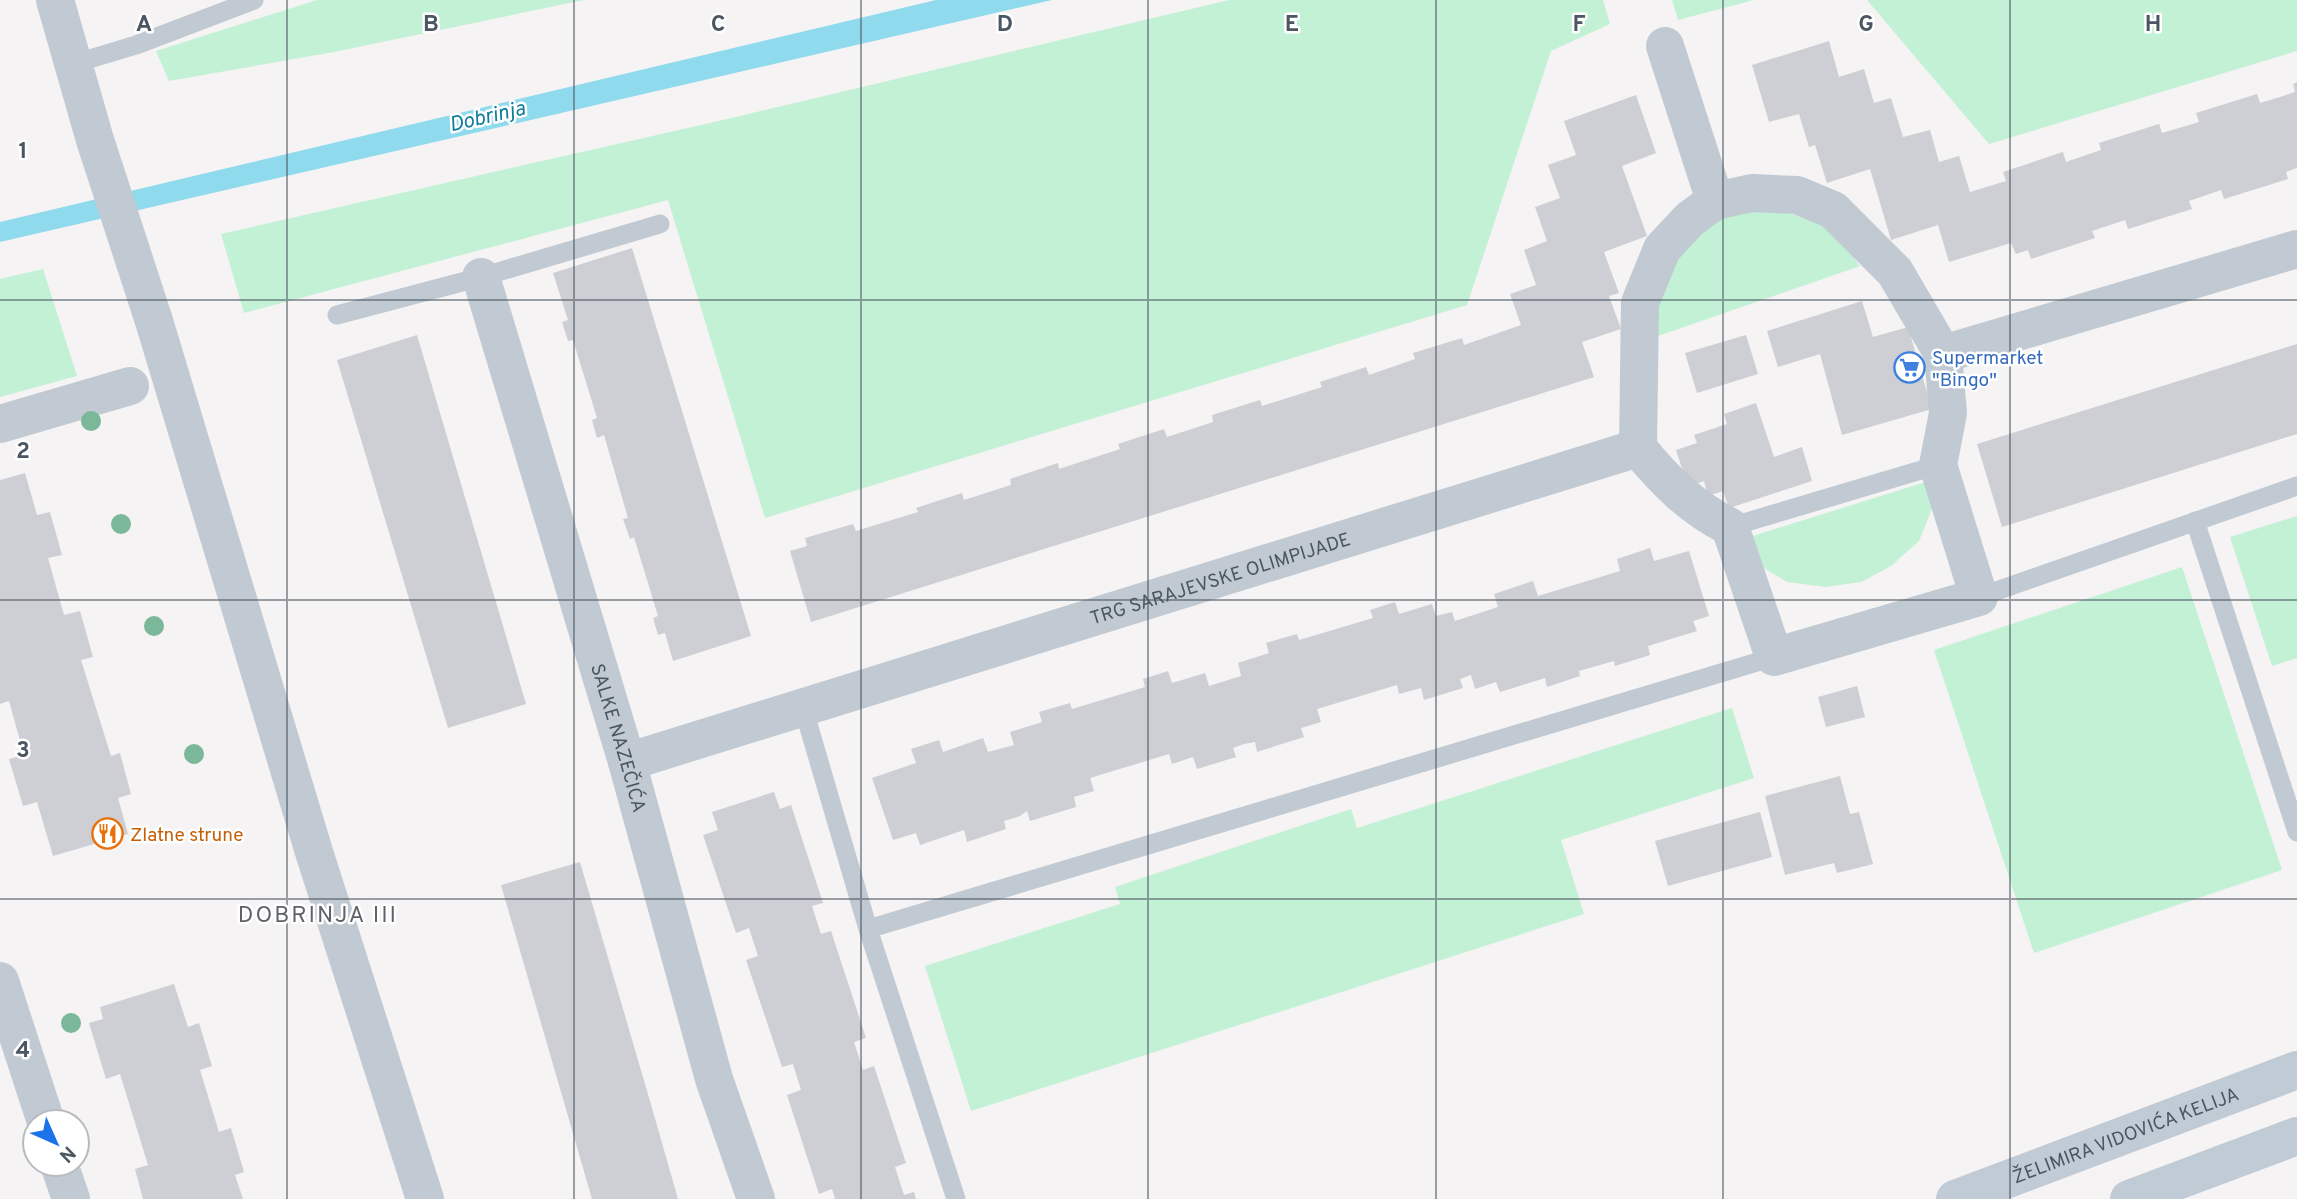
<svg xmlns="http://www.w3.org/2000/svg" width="2297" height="1199" font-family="Overpass,sans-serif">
	<rect width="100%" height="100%" fill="#f5f3f3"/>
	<path fill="#c3f1d5" d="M317,0H584L334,52L169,81L156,51Z
		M1229,0H1603L1610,24L1551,51L1467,305L765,518L668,200L244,313L221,234L723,120Z
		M1672,0H1754L1678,20Z
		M1867,0H2297V51L1989,144Z
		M1765,209C1817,218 1828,223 1860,266L1655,337L1656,303L1676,255L1705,227L1731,211Z
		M43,269L77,376L0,397V279Z
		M1929,481L1935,501L1919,541L1891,566L1861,582L1826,587L1787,582L1754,562L1746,538Z
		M2297,516V658L2272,666L2230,537Z
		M2182,567L2282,870L2034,953L1934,650Z
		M1732,708L1754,778L1561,840L1584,914L971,1111L925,966L1120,904L1115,887L1351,809L1357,828Z"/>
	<path fill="#90daee" d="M936,0H1052L0,242V222Z"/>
	<path fill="#cdcfd5" d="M1829,41L1839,77L1864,69L1874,103L1891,98L1903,137L1930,130L1939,162L1959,156L1970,192L2006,181L2003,172L2063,152L2066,162L2101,150L2099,143L2159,124L2162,133L2199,122L2196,113L2257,94L2260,103L2280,97L2295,92L2293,84L2297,82V168L2286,172L2288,179L2224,199L2221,190L2189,201L2192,209L2128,229L2125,220L2092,231L2095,238L2031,259L2028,250L2016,254L2011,243L1949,262L1938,225L1891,240L1870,169L1827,183L1815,145L1809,147L1799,114L1769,122L1752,65Z
		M1636,95L1656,153L1622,166L1647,236L1604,252L1619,293L1609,296L1621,329L1582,342L1594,377L811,622L790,551L807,546L805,538L853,524L856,531L918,512L916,508L962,493L964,500L1011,485L1010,479L1058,463L1059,469L1120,449L1118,444L1164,429L1167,437L1213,422L1212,415L1260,400L1262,406L1322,387L1320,382L1366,367L1369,375L1415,359L1413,353L1462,338L1464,345L1521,325L1510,294L1536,285L1524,250L1547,241L1535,207L1560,198L1548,165L1576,155L1564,121Z
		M632,248L751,636L673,661L665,633L658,635L653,618L658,616L634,537L630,539L623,519L628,518L604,435L597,438L592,420L597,418L573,340L568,341L562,322L568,320L553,273Z
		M1862,301L1873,337L1908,327L1932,409L1842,435L1820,354L1778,367L1767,331Z
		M417,335L526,704L448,728L337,360Z
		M1746,335L1758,374L1697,393L1685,353Z
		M2297,344V434L2002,527L1977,444Z
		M1756,403L1774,457L1802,447L1812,481L1729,508L1723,491L1708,496L1704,481L1688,487L1676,450L1697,443L1694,435L1727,424L1724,414Z
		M25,473L37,515L50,512L62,555L48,558L64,615L80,611L93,657L81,660L111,756L120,753L131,794L118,798L128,834L53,856L37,802L23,806L9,759L24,755L9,701L0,704V480Z
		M1650,548L1654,561L1689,551L1709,616L1693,621L1697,631L1648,646L1650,655L1615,666L1614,661L1579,671L1580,676L1547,687L1545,678L1500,692L1496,682L1475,689L1471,675L1460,679L1463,688L1424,700L1421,688L1399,694L1397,685L1317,709L1321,722L1301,728L1304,737L1257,752L1255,742L1244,744L1233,748L1236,757L1197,769L1193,757L1172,764L1169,754L1090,778L1094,791L1074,797L1076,807L1030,821L1027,811L1020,816L1004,821L1006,829L967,842L964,830L920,845L916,833L893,840L872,778L916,763L911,749L939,740L943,752L983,738L988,752L1014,745L1010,732L1042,722L1039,712L1070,703L1072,709L1145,687L1143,679L1168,671L1172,683L1205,673L1209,686L1241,676L1238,663L1269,653L1266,643L1297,634L1299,640L1373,618L1370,610L1395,602L1399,614L1432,604L1436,616L1452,612L1455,621L1498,607L1494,594L1533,581L1538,596L1620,571L1617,559Z
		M1857,686L1865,717L1826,727L1818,697Z
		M1840,776L1850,814L1859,812L1873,864L1837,873L1834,863L1785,875L1765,796Z
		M774,792L780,809L791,805L823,903L812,906L821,934L831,931L866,1038L854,1042L863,1070L874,1066L906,1163L895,1167L904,1195L914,1192L916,1199H835L832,1189L819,1194L787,1095L801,1090L793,1064L782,1067L746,960L758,956L749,928L736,933L703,835L718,830L712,812Z
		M1760,812L1772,857L1668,886L1655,841Z
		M580,862L652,1108L678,1199H592L501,885Z
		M174,984L188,1027L199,1023L212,1066L200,1070L219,1132L231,1128L244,1172L235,1175L243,1199H143L135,1169L148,1165L120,1074L106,1079L89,1023L103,1019L100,1007Z"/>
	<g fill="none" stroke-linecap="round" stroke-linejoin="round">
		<path stroke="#c1cad2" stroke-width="19" d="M73,64L136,45L254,0
			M337,315L481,277L660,224
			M2195,521L2297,832
			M1730,527L1938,465
			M1979,597L2297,486
			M803,707L868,929L956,1199
			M868,929L1774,657"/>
		<g stroke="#c1cad2" stroke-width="38">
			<path d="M1665,46L1715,201"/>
			<path d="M1752,193L1797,195L1833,210L1895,272L1943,354L1948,413L1938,465L1979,597L1774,657L1730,527C1691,507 1666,482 1638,448L1640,303L1662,249L1690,219L1715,201Z"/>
			<path id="s1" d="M481,277L627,762L714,1079L756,1199"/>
			<path d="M1943,354L2297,249"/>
			<path d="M0,424L130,386"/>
			<path id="s2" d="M627,762L1638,448"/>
			<path d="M0,981L46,1122"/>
			<path d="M59,1164L71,1199"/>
		</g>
		<path stroke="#c1cad2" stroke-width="38" d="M55,0L95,140L154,321L314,852L425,1199"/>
		<g stroke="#c1cbd6" stroke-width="38">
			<path id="s3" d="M1955,1199L2297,1070"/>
			<path d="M2129,1199L2297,1136"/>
		</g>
	</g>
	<g fill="#7bb799">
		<circle cx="91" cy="421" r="10"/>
		<circle cx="121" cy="524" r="10"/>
		<circle cx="154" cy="626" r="10"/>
		<circle cx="194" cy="754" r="10"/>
		<circle cx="71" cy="1023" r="10"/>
	</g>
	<path fill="none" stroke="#4a5661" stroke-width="2" stroke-opacity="0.55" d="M287,0V1199M574,0V1199M861,0V1199M1148,0V1199M1436,0V1199M1723,0V1199M2010,0V1199M0,300H2297M0,600H2297M0,899H2297"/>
	<defs>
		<symbol id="supermarket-ring" viewBox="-11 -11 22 22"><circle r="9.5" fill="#fff" stroke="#3f7fe0" stroke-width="1.5"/><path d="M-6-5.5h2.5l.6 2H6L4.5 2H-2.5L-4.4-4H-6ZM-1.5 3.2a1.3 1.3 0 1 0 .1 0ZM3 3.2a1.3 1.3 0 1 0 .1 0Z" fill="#3f7fe0"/></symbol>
		<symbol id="restaurant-ring" viewBox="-11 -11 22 22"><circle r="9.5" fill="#fff" stroke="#e8710a" stroke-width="1.5"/><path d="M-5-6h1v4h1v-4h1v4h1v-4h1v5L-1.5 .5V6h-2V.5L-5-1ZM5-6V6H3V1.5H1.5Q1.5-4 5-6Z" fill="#e8710a"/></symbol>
	</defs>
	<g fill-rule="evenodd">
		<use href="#supermarket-ring" x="1892" y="350" width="35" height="35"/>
		<use href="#restaurant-ring" x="90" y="816" width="35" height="35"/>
	</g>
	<g text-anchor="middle" stroke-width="5" stroke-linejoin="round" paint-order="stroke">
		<g font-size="19" fill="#366cbe" stroke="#fff" text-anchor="start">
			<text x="1932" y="364">Supermarket<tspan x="1932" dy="22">"Bingo"</tspan></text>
		</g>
		<g font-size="19" fill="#4a5661" stroke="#fff">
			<text dy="7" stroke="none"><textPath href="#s2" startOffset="621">TRG SARAJEVSKE OLIMPIJADE</textPath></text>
			<text dy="7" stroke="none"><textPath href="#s1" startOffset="481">SALKE NAZEČIĆA</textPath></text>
			<text dy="7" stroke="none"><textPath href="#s3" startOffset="182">ŽELIMIRA VIDOVIĆA KELIJA</textPath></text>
		</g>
		<g font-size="19" fill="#c56008" stroke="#fff" text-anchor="start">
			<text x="130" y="841">Zlatne strune</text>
		</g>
		<g font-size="21" font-style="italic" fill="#0c7c9b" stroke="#fff">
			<text transform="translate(487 116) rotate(-13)" y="7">Dobrinja</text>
		</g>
		<g font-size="23" letter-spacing="2" fill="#5f6368" stroke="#fff">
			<text x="318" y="922">DOBRINJA III</text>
		</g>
	</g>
	<g font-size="23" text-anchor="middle" font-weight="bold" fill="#4a5661" stroke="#fff" stroke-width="5" stroke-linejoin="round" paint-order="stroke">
		<text x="144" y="31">A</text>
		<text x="431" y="31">B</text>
		<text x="718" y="31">C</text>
		<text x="1005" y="31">D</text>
		<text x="1292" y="31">E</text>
		<text x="1579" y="31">F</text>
		<text x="1866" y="31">G</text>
		<text x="2153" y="31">H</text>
		<text x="23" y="158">1</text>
		<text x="23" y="458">2</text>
		<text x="23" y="757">3</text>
		<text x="23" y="1057">4</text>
	</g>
	<g transform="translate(56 1143) rotate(135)"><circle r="33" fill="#ffffff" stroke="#b7bbc0" stroke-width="2"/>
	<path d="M0-5L12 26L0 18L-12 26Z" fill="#1a73e8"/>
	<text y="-10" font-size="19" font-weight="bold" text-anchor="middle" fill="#4a5661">N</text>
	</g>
</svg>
